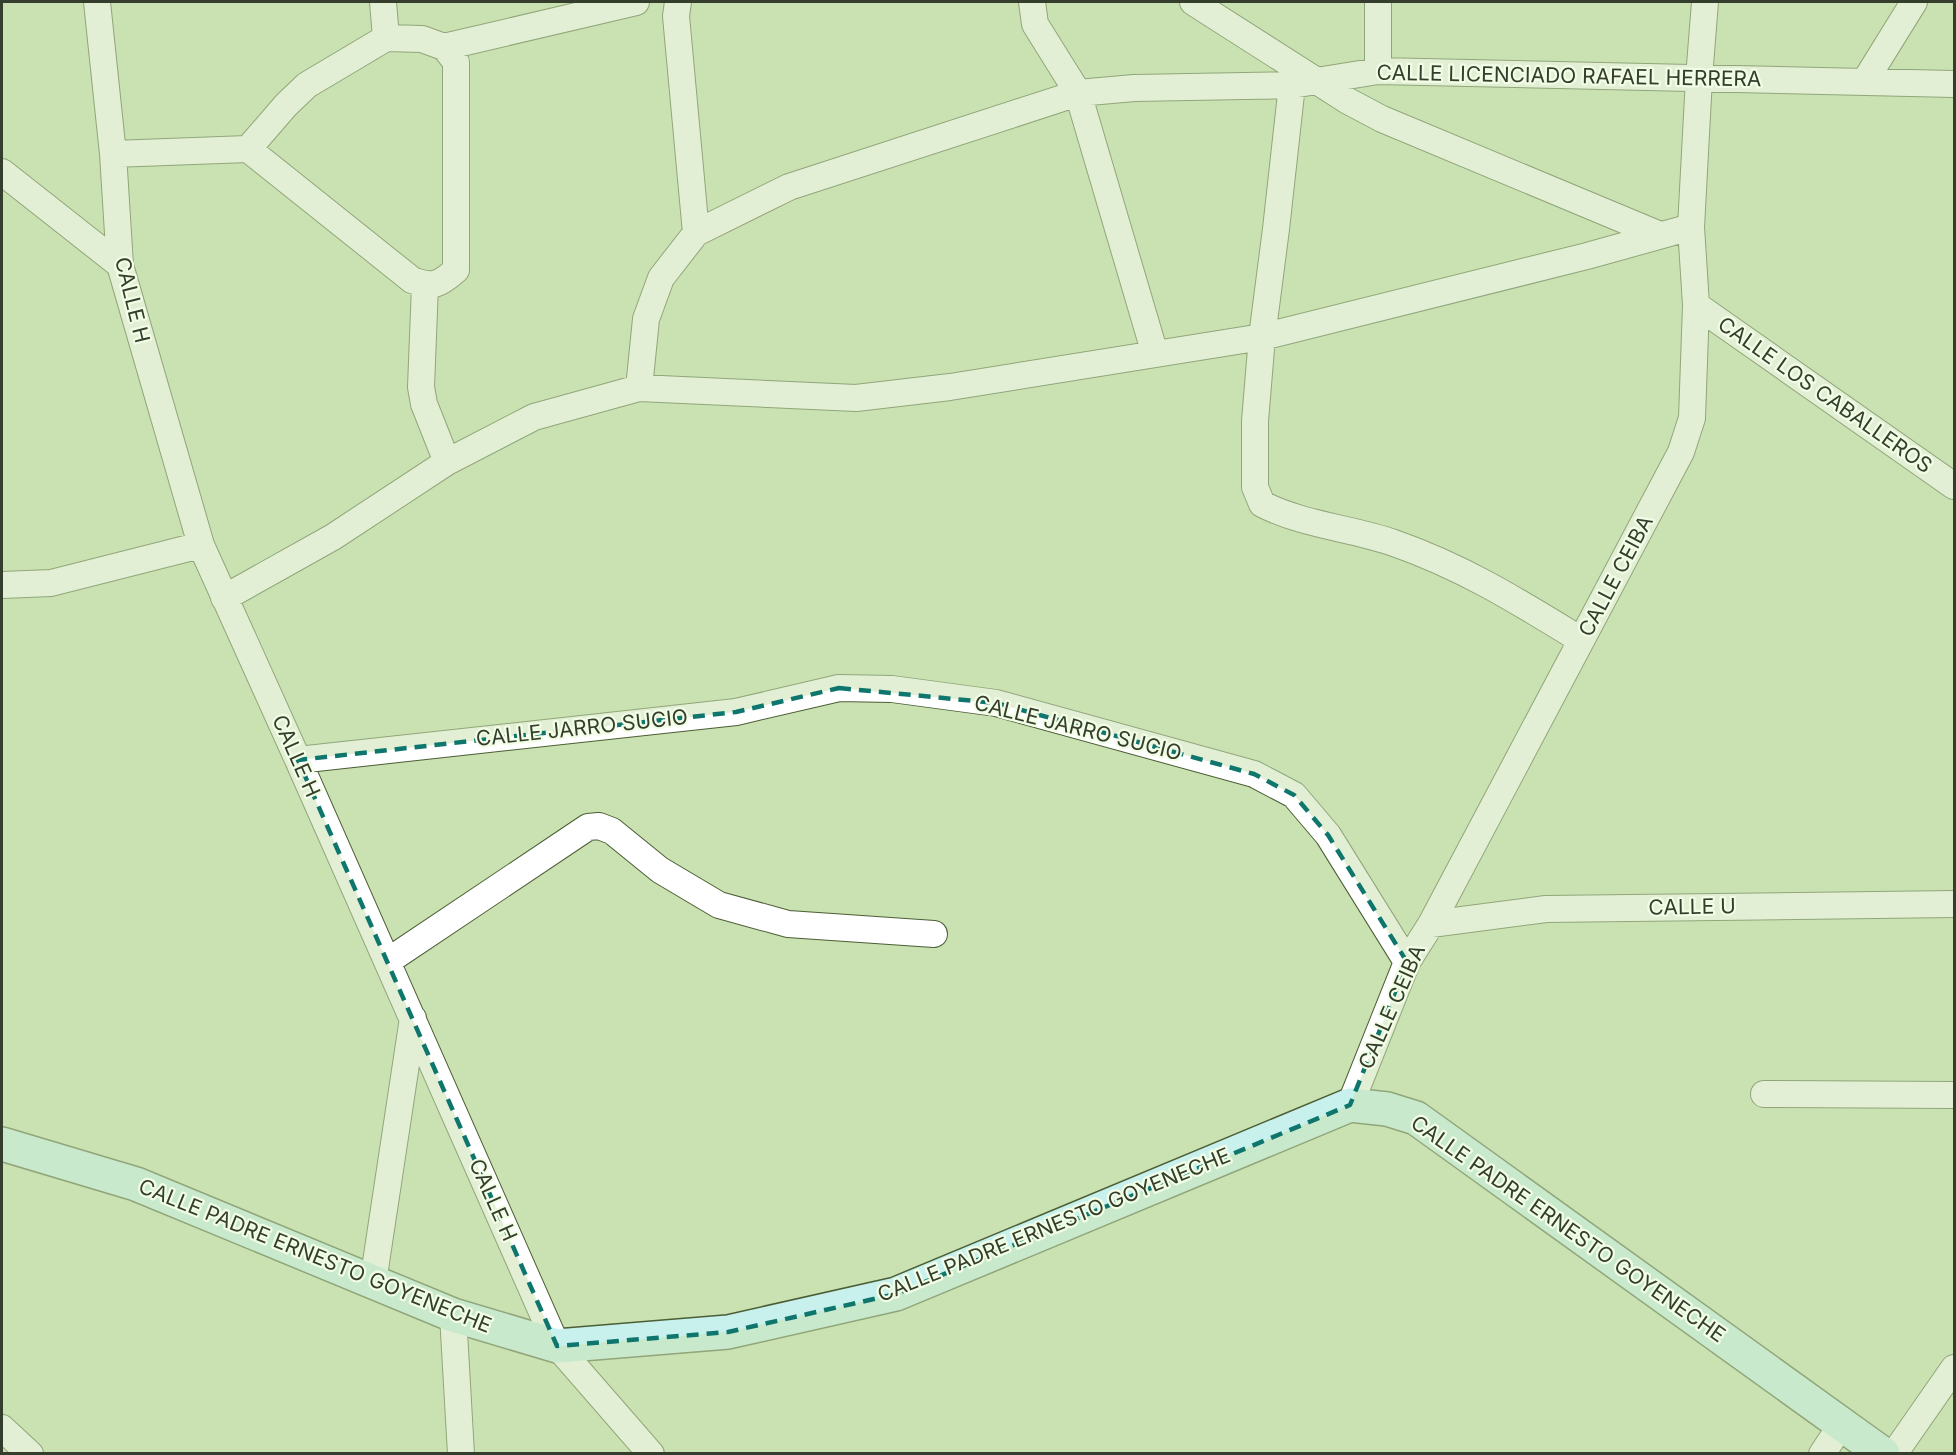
<svg xmlns="http://www.w3.org/2000/svg" width="1956" height="1455" font-family="Inter,sans-serif">
	<rect width="100%" height="100%" fill="#cae1b2"/>
	<g fill="none" stroke-linecap="round" stroke-linejoin="round">
		<defs>
			<path id="street" d="M97,2L113,154L120,265L201,545L298,760L557,1346L651,1454
				M383,2L386,38
				M678,2L676,16L696,233
				M1032,2L1035,24L1078,93L1155,354
				M1193,2L1348,101L1382,119L1660,235
				M444,47L636,2
				M1378,71V2
				M1865,81L1914,2
				M1292,85L1276,229L1262,337L1255,421V487L1262,504C1303,525 1351,528 1394,543C1463,567 1519,602 1581,640
				M113,154L248,149L286,105L307,85L386,38L422,39L444,47L456,62V270C439,285 433,288 412,280L248,149
				M2,172L120,265
				M425,285L421,387L424,404L447,462
				M1696,305L1954,486
				M639,388L646,319L661,278L696,233L789,187L1078,93L1134,88L1292,85L1378,71L1954,84
				M2,585L51,583L201,545
				M224,598L333,537L447,462L534,417L639,388L856,398L950,387L1262,337L1587,256L1691,227
				M298,760L736,712L839,688L892,689L996,703L1254,774L1294,795L1328,835L1407,962
				M1431,924L1546,909L1954,904
				M388,961L588,827L599,826L612,831L660,870L719,905L788,924L934,934
				M1764,1094L1954,1095
				M1350,1105L1407,962L1431,924L1681,452L1692,418L1696,305L1691,227L1699,78L1705,2
				M373,1282L413,1018
				M453,1315L461,1454
				M2,1428L30,1454
				M1822,1454L1842,1424
				M1894,1454L1954,1368"/>
			<path id="secondary" d="M2,1144L136,1184L453,1315L557,1346L728,1332L896,1294L1350,1105L1387,1109L1416,1118L1883,1454"/>
		</defs>
		<use href="#street" stroke="#4b5e35" stroke-width="28"/>
		<use href="#secondary" stroke="#4b5e35" stroke-width="36"/>
		<use href="#street" stroke="#fff" stroke-width="26"/>
		<use href="#secondary" stroke="#c8f1ee" stroke-width="33"/>
	</g>
	<path d="M0 0H1956V1455H0ZM839,688L996,703L1254,774L1294,795L1328,835L1407,962L1350,1105L896,1294L728,1332L557,1346L298,760L736,712Z" fill="#cae1b2" fill-opacity=".55" fill-rule="evenodd"/>
	<path fill="none" stroke="#0f766e" stroke-width="4.5" stroke-dasharray="12 8" stroke-linejoin="round" d="M839,688L996,703L1254,774L1294,795L1328,835L1407,962L1350,1105L896,1294L728,1332L557,1346L298,760L736,712Z"/>
	<g text-anchor="middle" stroke-width="4.5" stroke-linejoin="round" paint-order="stroke">
		<g font-size="21" fill="#353e2c" stroke="#f2fde6">
			<text transform="translate(1569 76) rotate(1)" y="7">CALLE LICENCIADO RAFAEL HERRERA</text>
			<text transform="translate(132 300) rotate(76)" y="7">CALLE H</text>
			<text transform="translate(1825 395) rotate(35)" y="7">CALLE LOS CABALLEROS</text>
			<text transform="translate(1616 576) rotate(-62)" y="7">CALLE CEIBA</text>
			<text transform="translate(582 728) rotate(-6)" y="7">CALLE JARRO SUCIO</text>
			<text transform="translate(1078 728) rotate(14)" y="7">CALLE JARRO SUCIO</text>
			<text transform="translate(296 756) rotate(66)" y="7">CALLE H</text>
			<text transform="translate(1692 907) rotate(-1)" y="7">CALLE U</text>
			<text transform="translate(1392 1007) rotate(-66)" y="7">CALLE CEIBA</text>
			<text transform="translate(493 1200) rotate(66)" y="7">CALLE H</text>
			<text transform="translate(1054 1225) rotate(-22)" y="7">CALLE PADRE ERNESTO GOYENECHE</text>
			<text transform="translate(1568 1229) rotate(35)" y="7">CALLE PADRE ERNESTO GOYENECHE</text>
			<text transform="translate(315 1256) rotate(22)" y="7">CALLE PADRE ERNESTO GOYENECHE</text>
		</g>
	</g>
	<rect width="1956" height="1455" fill="none" stroke="#353e2c" stroke-width="6"/>
</svg>
